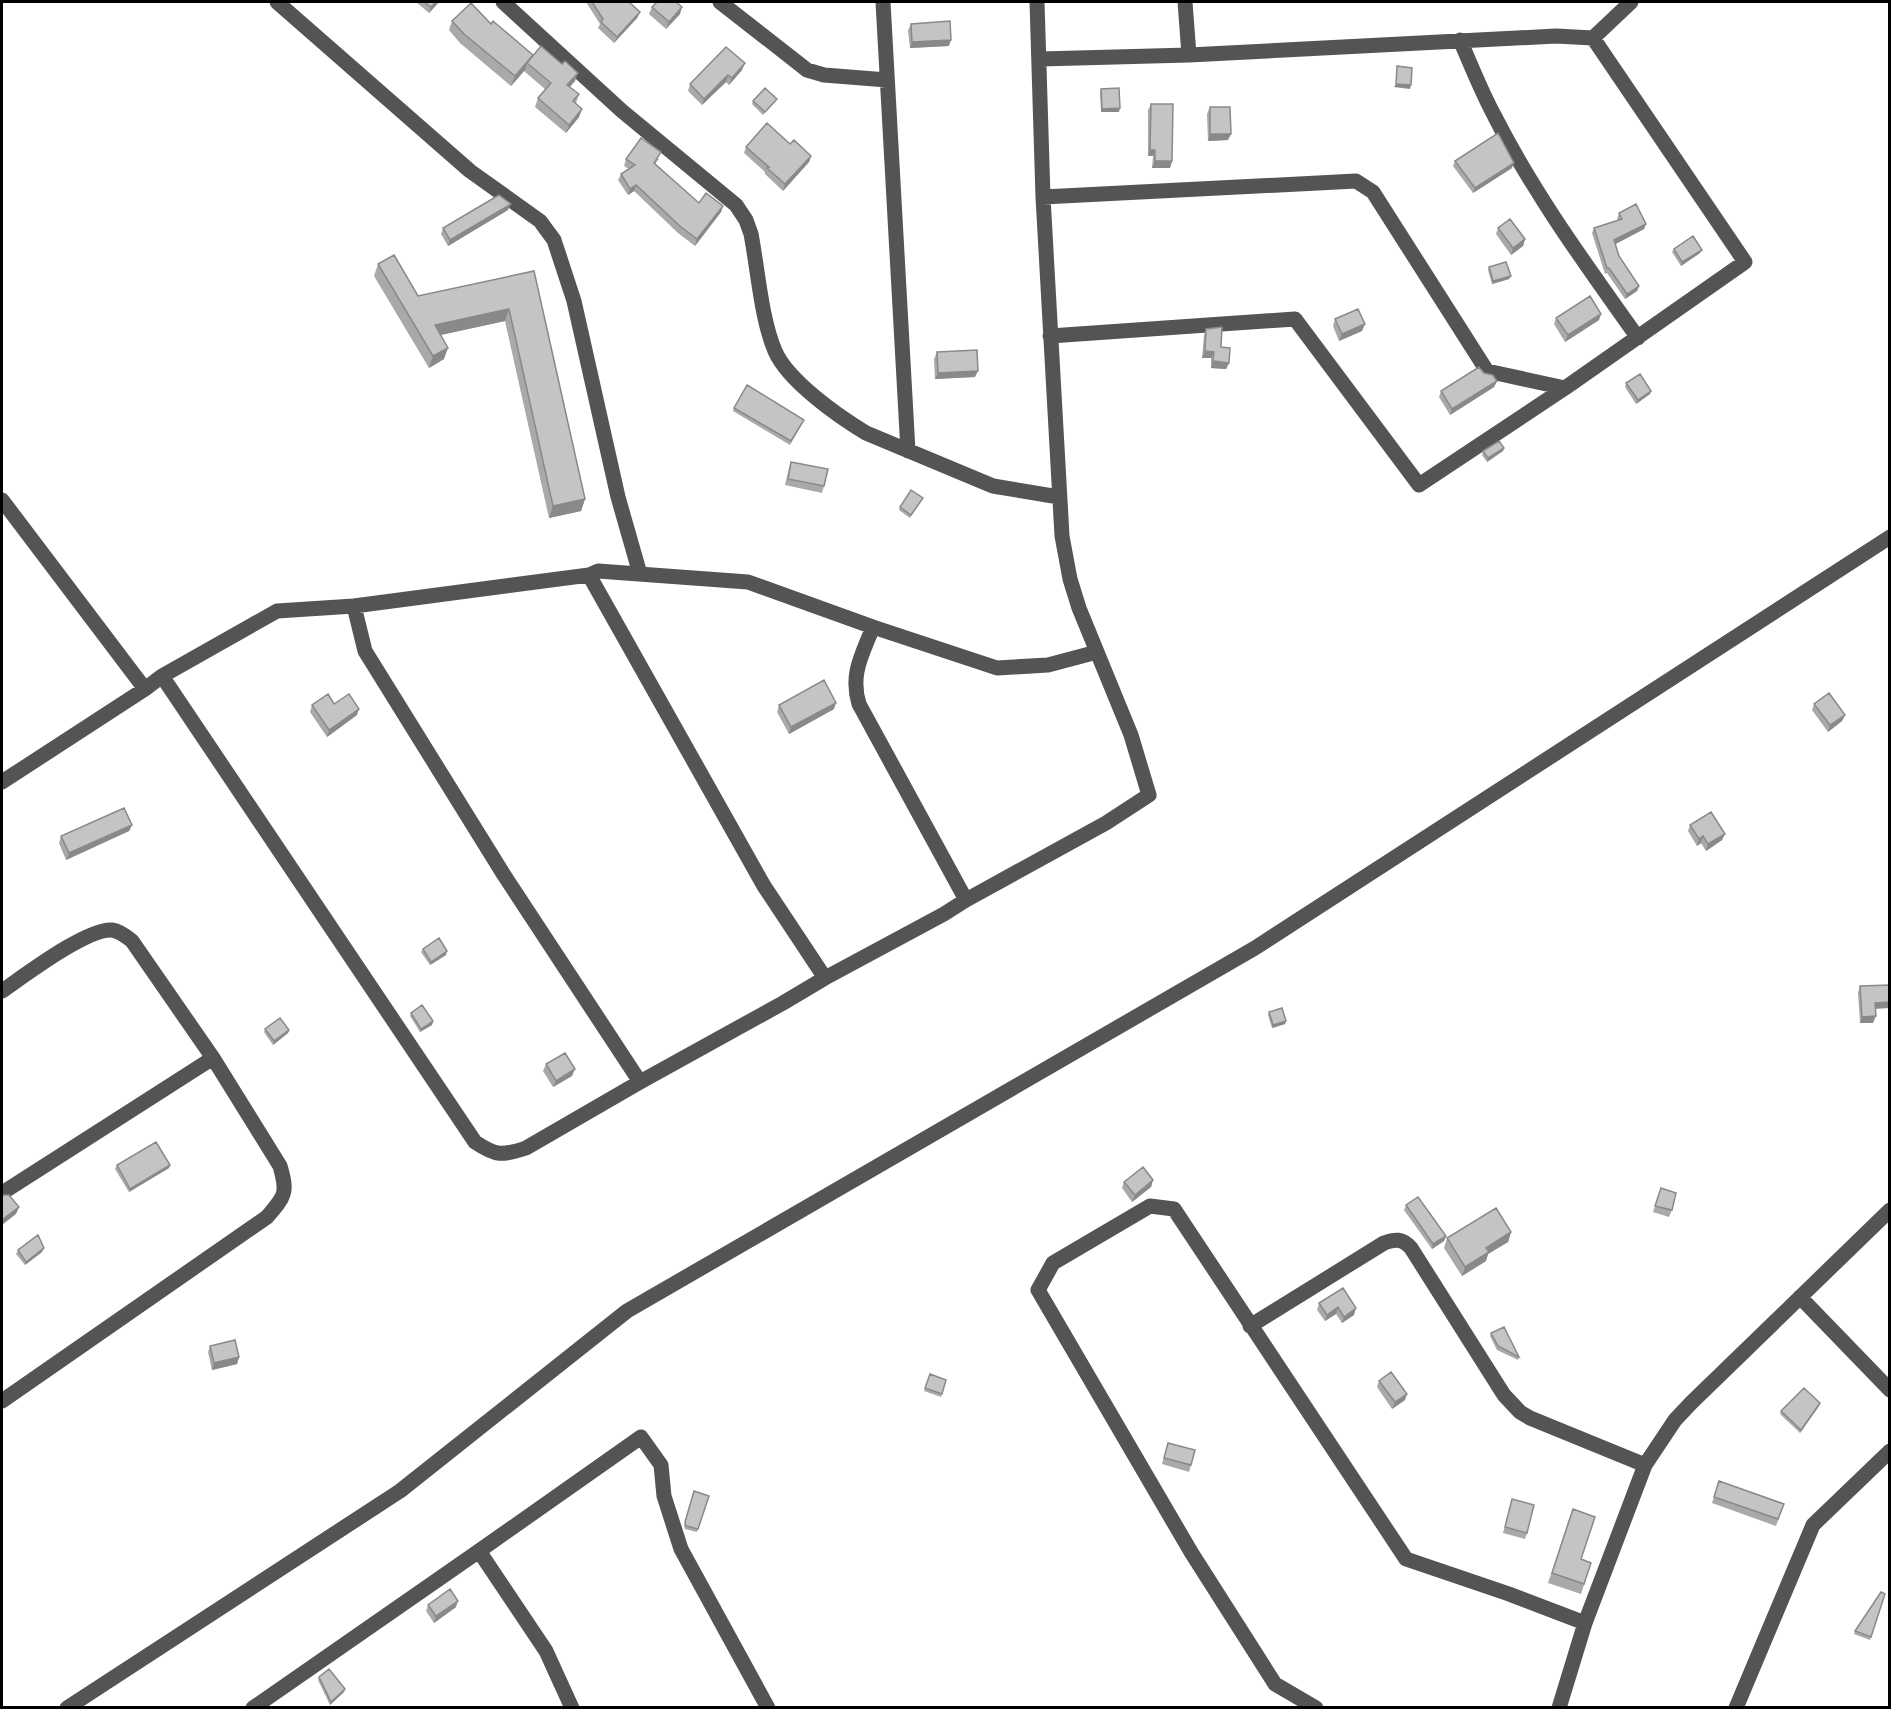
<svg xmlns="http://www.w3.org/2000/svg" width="1891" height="1709" font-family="'Archivo Narrow',sans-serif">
	<rect width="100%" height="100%" fill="#fff"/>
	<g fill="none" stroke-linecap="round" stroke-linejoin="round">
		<path stroke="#545454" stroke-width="15" d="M277,2L470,171L540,221L554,240L574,301L618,497L640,574
			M503,2L622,111L736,205L746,220L751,234C758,270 761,318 775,351C788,381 838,416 866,433L993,486L1059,497
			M720,2L807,70L824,75L887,80
			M883,2L908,451
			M1185,2L1189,55
			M1460,40C1471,65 1481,91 1494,115C1534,194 1587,266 1638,338
			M1040,59L1189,55L1556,36L1593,38L1631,2
			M1043,197L1356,181L1373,192L1487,371L1565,388
			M1050,336L1295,319L1419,485L1565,388L1745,262L1593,38
			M2,500L145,689
			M354,606L365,651L504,875L640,1082
			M873,627C862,655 850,674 859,704L966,900
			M162,676L475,1142C496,1156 502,1156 526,1148L640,1082L783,1003L825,978L764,886L589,575
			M2,782L145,689L162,676L277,611L354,606L589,575L598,571L748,582L873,627L997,668L1048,665L1097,652
			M825,978L944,914L966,900L1106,823L1149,795L1131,735L1079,608L1070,579L1062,536L1043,197L1037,2
			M2,991C24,976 87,928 112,930C119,931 126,936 132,941L213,1058L2,1193
			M1800,1297L1890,1390
			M1250,1326L1384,1243C1395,1239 1402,1238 1411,1248L1504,1395L1520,1412L1530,1418L1645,1465
			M2,1401L267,1217C285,1196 288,1193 280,1166L213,1058
			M479,1551L641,1437L661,1465L664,1496L681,1549L768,1708
			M67,1708L400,1491L627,1311L1255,948L1890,537
			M253,1708L479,1551L546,1651L572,1708
			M1316,1708L1275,1684L1191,1552L1038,1290L1053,1263L1150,1206L1174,1209L1406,1559L1509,1594L1585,1623
			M1559,1708L1585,1623L1645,1465L1675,1420L1691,1403L1890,1210
			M1736,1708L1813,1525L1890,1451"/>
	</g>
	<path fill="#a9a9a9" d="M416,2H439L429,13Z
		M586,2H629L640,12L637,18L614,43L598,28L600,24Z
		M652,7L680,14L666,29L649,14Z
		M452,21L491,24L532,58L575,81L570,87L579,94L576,103L582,109L579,117L566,133L535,107L538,98L546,90L524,71L525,70L511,86L460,43L449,30Z
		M911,24L949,46L910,48L908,30Z
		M742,70L729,85L726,82L702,105L688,91L690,84Z
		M1101,89L1119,112H1101L1100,92Z
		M753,101L775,102L763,115L752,104Z
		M1151,104L1172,161L1170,168H1152L1153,156H1148V110Z
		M1210,107L1228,140L1208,141L1207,114Z
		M790,144L811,156L809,162L783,191L765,174V172L744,153L746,147Z
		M626,159H659L655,164L699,203L723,206L721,212L695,246L678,233L634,191L628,195L618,180L621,174L629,169L624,166Z
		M1455,161L1512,168L1473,193L1453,166Z
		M508,210L448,246L441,234L443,228Z
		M1619,213L1646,224L1644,229L1615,244L1619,256L1639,286L1637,291L1625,299L1607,273L1605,274L1592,233L1594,228L1618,220L1617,219Z
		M1498,228L1525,239L1523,246L1511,255L1496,234Z
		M1674,249L1700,253L1681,266L1672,252Z
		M378,264L418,296L534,271L585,499L581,511L549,518L505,321L441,335L444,359L429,368L374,276Z
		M1489,267L1511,276L1509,279L1492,284L1488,270Z
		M1556,318L1599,320L1565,342L1554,324Z
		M1335,319L1362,331L1339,341L1333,326Z
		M1206,329L1221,347L1229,363L1226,369L1211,368V358H1202L1204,335Z
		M937,352L975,377L935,379L934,359Z
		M1484,373L1497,381L1494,387L1450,415L1439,397L1441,391Z
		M1626,383L1651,391L1650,394L1636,404L1625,387Z
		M734,408L804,420L790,445L733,411Z
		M1504,448L1503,451L1487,462L1482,455L1483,451Z
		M791,462L824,486L822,493L785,485L789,468Z
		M923,498L910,518L899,510L900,507Z
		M334,704L357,715L327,737L310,712L312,705Z
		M1814,704L1845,715L1842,721L1828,732L1812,710Z
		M779,705L834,709L789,734L777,712Z
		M132,825L129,831L66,860L59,843L61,836Z
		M1690,825L1722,840L1706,851L1701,843L1697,846L1688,831Z
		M423,949L446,955L430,965L421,952Z
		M1860,986L1876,1009L1873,1023H1860L1858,993Z
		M1269,1012L1286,1021L1285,1024L1272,1028L1268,1015Z
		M411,1013L433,1021L432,1025L420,1032L410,1016Z
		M265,1029L289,1030L288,1033L273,1045L264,1032Z
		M546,1064L572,1076L553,1087L543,1071Z
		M117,1165H170L169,1168L129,1192L115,1169Z
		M1153,1180L1151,1187L1132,1202L1122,1188L1124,1182Z
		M1661,1188L1672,1210L1669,1217L1653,1212Z
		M1406,1205L1446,1236L1444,1241L1432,1249L1404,1210Z
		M1511,1232L1508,1242L1488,1254L1486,1261L1462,1276L1444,1248L1447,1238Z
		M18,1250L42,1252L25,1265L16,1254Z
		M1343,1288L1354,1315L1342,1323L1336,1314L1325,1321L1317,1310L1319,1303Z
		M1491,1333L1519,1357L1518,1360L1497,1350L1490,1336Z
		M210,1346L239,1357L237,1364L212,1370L208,1352Z
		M930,1374L946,1380L941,1397L924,1391Z
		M1379,1381L1405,1400L1392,1409L1377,1387Z
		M1819,1406L1800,1433L1780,1414L1781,1411Z
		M1168,1443L1191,1465L1189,1472L1162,1464Z
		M1719,1481L1784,1504L1776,1526L1712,1503Z
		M694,1491L709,1496L697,1532L685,1529L684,1526Z
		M1512,1499L1527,1533L1525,1539L1503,1533Z
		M1569,1519L1581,1559L1591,1563L1581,1594L1548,1583Z
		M1885,1594L1870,1640L1854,1634L1855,1631Z
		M428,1605L456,1607L434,1623L426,1611Z
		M319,1677L345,1689L344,1692L330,1705L318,1680Z"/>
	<path fill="#898989" d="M436,2H439L429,13L431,7Z
		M682,7L680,14L666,29L669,22Z
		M640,12L637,18L614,43L617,37Z
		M951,40L949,46L910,48L912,42Z
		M533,55L529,64L527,63L525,70L511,86L515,76Z
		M745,63L742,70L729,85L732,78Z
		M578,73L575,81L564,93L567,85Z
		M728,75L726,82L702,105L704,99Z
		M1396,84L1411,85L1410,89L1394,87Z
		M1120,108L1119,112H1101L1102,109Z
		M582,109L579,117L566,133L569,125Z
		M1210,134H1231L1228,140L1208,141Z
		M1150,150H1155L1153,156H1148Z
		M811,156L809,162L783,191L785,184Z
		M1155,161H1172L1170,168H1152Z
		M1514,163L1512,168L1473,193L1475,188Z
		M636,185L634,191L628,195L630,189Z
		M511,204L508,210L448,246L450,240Z
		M723,206L721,212L695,246L697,239Z
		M1646,224L1644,229L1612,246L1614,240Z
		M1525,239L1523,246L1511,255L1513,248Z
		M1702,250L1700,253L1681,266L1682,262Z
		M1511,276L1509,279L1492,284L1493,281Z
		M1639,286L1637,291L1625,299L1627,294Z
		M509,309L505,321L431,337L435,325Z
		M1601,314L1599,320L1565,342L1568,335Z
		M1365,324L1362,331L1339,341L1342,334Z
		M448,348L444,359L429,368L433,356Z
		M1205,351L1214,352L1211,358H1202Z
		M1213,361L1229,363L1226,369L1211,368Z
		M978,371L975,377L935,379L938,373Z
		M1497,381L1494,387L1450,415L1452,409Z
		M1651,391L1650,394L1636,404L1638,400Z
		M1504,448L1503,451L1487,462L1488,458Z
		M585,499L581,511L549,518L553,506Z
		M836,703L834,709L789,734L791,727Z
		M359,709L357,715L327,737L329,730Z
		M1845,715L1842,721L1828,732L1830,725Z
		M132,825L129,831L66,860L69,853Z
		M1725,834L1722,840L1706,851L1708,844Z
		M1703,836L1701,843L1697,846L1699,839Z
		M447,951L446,955L430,965L431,962Z
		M1890,1002V1008L1873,1009L1875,1003Z
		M1876,1016L1873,1023H1860L1862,1017Z
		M433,1021L432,1025L420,1032L421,1029Z
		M1286,1021L1285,1024L1272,1028L1273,1025Z
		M289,1030L288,1033L273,1045L274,1041Z
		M575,1069L572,1076L553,1087L556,1081Z
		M170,1165L169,1168L129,1192L130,1189Z
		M1153,1180L1151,1187L1132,1202L1135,1195Z
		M19,1207L16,1214L2,1225L3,1219Z
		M1511,1232L1508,1242L1488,1254L1486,1261L1462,1276L1465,1267L1486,1248Z
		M1446,1236L1444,1241L1432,1249L1433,1244Z
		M44,1248L42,1252L25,1265L26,1262Z
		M1338,1307L1336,1314L1325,1321L1327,1315Z
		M1356,1308L1354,1315L1342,1323L1344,1317Z
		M239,1357L237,1364L212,1370L214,1363Z
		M1407,1394L1405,1400L1392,1409L1395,1402Z
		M1820,1403L1819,1406L1800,1433L1801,1430Z
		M458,1601L456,1607L434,1623L436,1616Z
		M345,1689L344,1692L330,1705L331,1702Z"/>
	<path fill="#c4c4c4" stroke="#898989" stroke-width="1.5" d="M424,2H436L431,7Z
		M592,2H629L640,12L617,37L601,22L603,19Z
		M657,2H676L682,7L669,22L652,7Z
		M471,3L491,24L493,21L533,55L515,76L464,34L452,21Z
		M950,21L951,40L912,42L911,24Z
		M541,46L562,64L565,61L578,73L567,85L579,94L573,101L582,109L569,125L538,98L551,83L527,63Z
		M726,47L745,63L732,78L728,75L704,99L690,84Z
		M1397,66L1412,68L1411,85L1396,84Z
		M765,88L777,99L765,112L753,101Z
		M1119,88L1120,108L1102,109L1101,89Z
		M1151,104H1173L1172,161H1155V150H1150Z
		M1210,107H1230L1231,134H1210Z
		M767,123L790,144L794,140L811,156L785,184L767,168L769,167L746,147Z
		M1498,133L1514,163L1475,188L1455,161Z
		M641,138L661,152L654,163L699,203L706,193L723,206L697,239L681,227L636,185L630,189L621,174L635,165L626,159Z
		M499,195L511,204L450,240L443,228Z
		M1636,204L1646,224L1614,240L1619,256L1639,286L1627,294L1609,268H1607L1594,228L1622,219L1619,213Z
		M1510,219L1525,239L1513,248L1498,228Z
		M1693,236L1702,250L1682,262L1674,249Z
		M394,255L418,296L534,271L585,499L553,506L509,309L435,325L448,348L433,356L378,264Z
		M1506,262L1511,276L1493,281L1489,267Z
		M1590,296L1601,314L1568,335L1556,318Z
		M1358,309L1365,324L1342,334L1335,319Z
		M1222,327L1221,347L1230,348L1229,363L1213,361L1214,352L1205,351L1206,329Z
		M977,350L978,371L938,373L937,352Z
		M1479,367L1484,373L1493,375L1497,381L1452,409L1441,391Z
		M1640,374L1651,391L1638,400L1626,383Z
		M747,385L804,420L791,441L734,408Z
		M1499,441L1504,448L1488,458L1483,451Z
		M791,462L828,469L824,486L788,479Z
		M911,490L923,498L911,515L900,507Z
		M824,680L836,703L791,727L779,705Z
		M1829,693L1845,715L1830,725L1814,704Z
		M328,694L334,704L349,694L359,709L329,730L312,705Z
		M124,808L132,825L69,853L61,836Z
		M1711,812L1725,834L1708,844L1703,836L1699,839L1690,825Z
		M439,938L447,951L431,962L423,949Z
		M1890,985V1002L1875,1003L1876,1016L1862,1017L1860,986Z
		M422,1005L433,1021L421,1029L411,1013Z
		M1282,1008L1286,1021L1273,1025L1269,1012Z
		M280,1018L289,1030L274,1041L265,1029Z
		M565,1053L575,1069L556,1081L546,1064Z
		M156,1142L170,1165L130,1189L117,1165Z
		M1143,1167L1153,1180L1135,1195L1124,1182Z
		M1661,1188L1676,1193L1672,1210L1655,1206Z
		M2,1195H9L19,1207L3,1219L2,1217Z
		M1418,1197L1446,1236L1433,1244L1406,1205Z
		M1496,1208L1511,1232L1486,1248L1489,1252L1465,1267L1447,1238Z
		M38,1235L44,1248L26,1262L18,1250Z
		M1343,1288L1356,1308L1344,1317L1338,1307L1327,1315L1319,1303Z
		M1504,1327L1519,1357L1498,1346L1491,1333Z
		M235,1340L239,1357L214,1363L210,1346Z
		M1391,1372L1407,1394L1395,1402L1379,1381Z
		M930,1374L946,1380L942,1394L925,1388Z
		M1804,1388L1820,1403L1801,1430L1781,1411Z
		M1168,1443L1195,1450L1191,1465L1164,1458Z
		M1719,1481L1784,1504L1778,1519L1714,1497Z
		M694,1491L709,1496L698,1529L686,1526L685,1522Z
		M1512,1499L1534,1505L1527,1533L1505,1527Z
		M1573,1509L1595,1517L1581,1559L1591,1563L1584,1584L1552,1573Z
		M450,1589L458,1601L436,1616L428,1605Z
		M1881,1592L1885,1594L1871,1637L1855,1631Z
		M329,1669L345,1689L331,1702L319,1677Z"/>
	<rect width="1891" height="1709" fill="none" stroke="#000000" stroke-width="6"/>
</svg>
